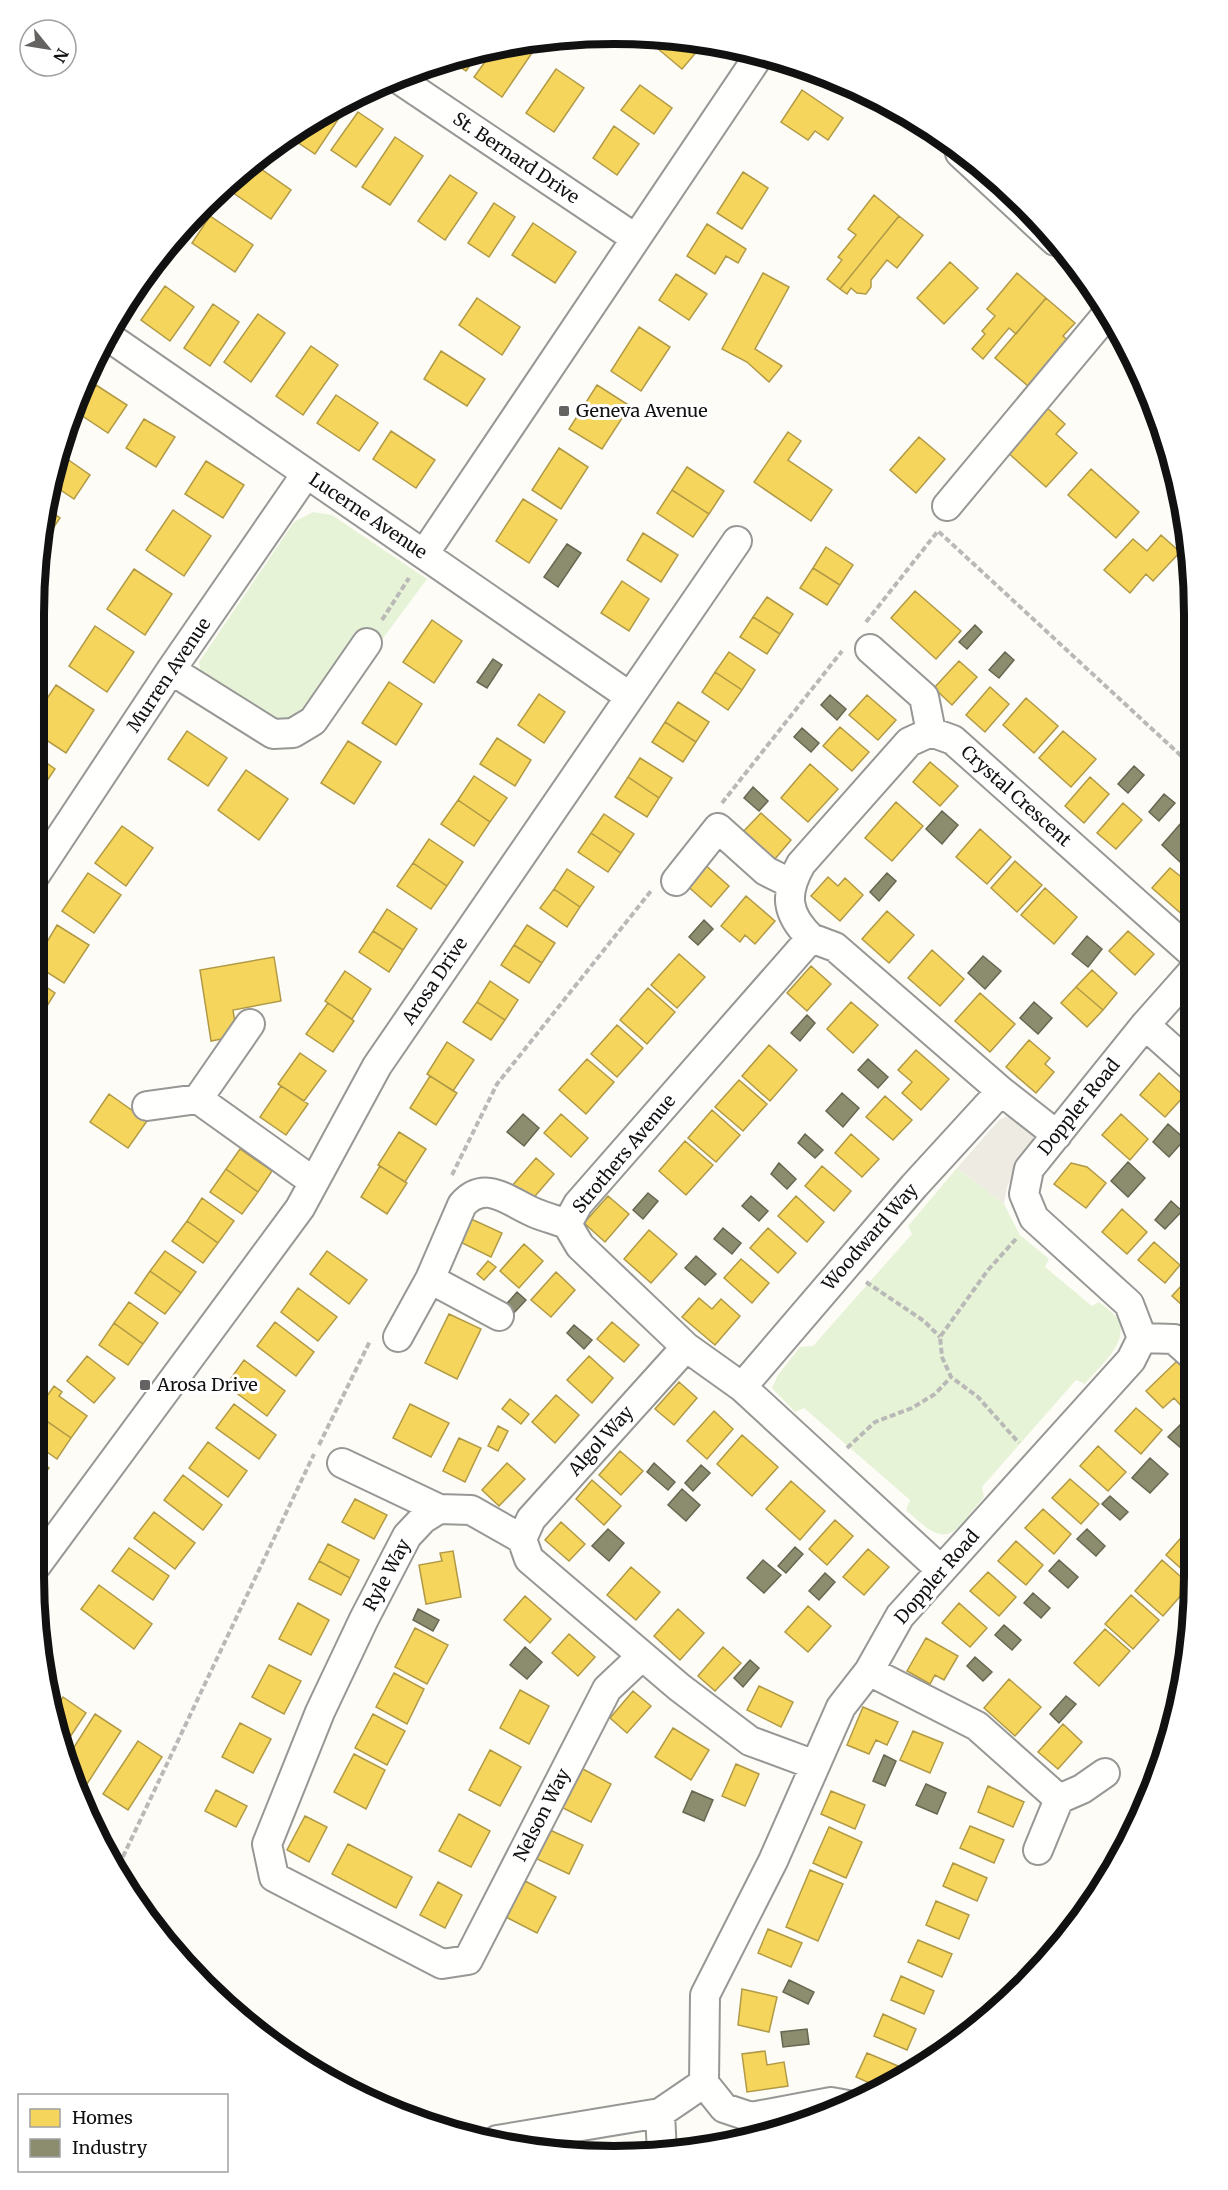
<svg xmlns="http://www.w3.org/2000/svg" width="1228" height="2190" font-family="Merriweather,serif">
	<rect width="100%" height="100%" fill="#fdfcf7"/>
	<path fill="#e7f3d7" d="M313,512L332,515L427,579L378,645L358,632L302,715L273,724L202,678L199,662L294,522Z
		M957,1168L1004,1204L1020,1235L1049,1259L1045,1267L1092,1306L1099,1302C1105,1307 1113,1312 1117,1318C1132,1341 1098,1368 1085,1384L1076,1380L982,1487L984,1497C951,1536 949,1551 906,1510L910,1500L804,1408L795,1412L772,1388L778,1375L800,1347L813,1346L912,1234L908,1226Z"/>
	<path fill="#edebe2" d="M1010,1115L1033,1134L1036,1143L1017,1167L1007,1187L1004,1204L957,1168L999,1120Z"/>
	<path fill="#f6d55c" stroke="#b19a46" stroke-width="1.5" d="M666,37L690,38L705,42L682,69L657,48Z
		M518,44L532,53L502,97L474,77L495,48Z
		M481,50L466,71L448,59L464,53Z
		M556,69L584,88L554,132L526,113Z
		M640,85L672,108L654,134L621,110Z
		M802,90L843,118L828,140L815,131L808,140L781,122Z
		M328,111L339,118L315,154L288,136Z
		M358,112L383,129L356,167L331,150Z
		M614,126L639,144L617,175L593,158Z
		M395,137L423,156L390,205L362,187Z
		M251,162L291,190L271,219L226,188Z
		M743,172L768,188L742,229L717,213Z
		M450,175L477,193L445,240L418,221Z
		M874,195L899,216L840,289L827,279L842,260L838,257L856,235L848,229Z
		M494,203L515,217L489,257L468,243Z
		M210,216L253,245L235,272L192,243Z
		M899,216L923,235L897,268L887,260L871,280V287L866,294L857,293L851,288L847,294L840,289Z
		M533,223L576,252L555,283L512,255Z
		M707,224L746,249L738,263L726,256L715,274L687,256Z
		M950,262L978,288L944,324L917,298Z
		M763,273L789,287L755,349L782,366L769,382L747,362L722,349Z
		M1017,273L1046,298L1016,334L1009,328L983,359L972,349L985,334L982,331L995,316L987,309Z
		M676,274L707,294L689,320L659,300Z
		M165,286L194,307L170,341L141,320Z
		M477,298L520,327L502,355L459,325Z
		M1046,298L1075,323L1063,336L1072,344L1054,365L1049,361L1028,386L995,358Z
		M213,304L239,322L210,366L184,348Z
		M258,314L285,333L251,382L224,362Z
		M639,327L670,347L641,391L611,371Z
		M311,346L338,365L303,415L276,396Z
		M441,351L485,379L467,406L424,379Z
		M96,385L127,405L108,433L78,413Z
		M597,385L630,406L602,449L569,429Z
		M336,395L378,423L359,451L317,423Z
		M1045,406L1065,424L1056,434L1077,453L1046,487L1005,450Z
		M144,419L175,437L156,467L126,448Z
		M391,431L435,460L416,488L373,459Z
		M788,432L801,441L788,460L832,490L811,521L754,482Z
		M919,437L945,459L916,493L890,470Z
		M559,448L588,467L561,509L532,490Z
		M57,452L90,475L74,499L50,483Z
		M206,461L244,485L223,518L185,494Z
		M687,467L724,491L709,514L672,490Z
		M1091,469L1139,512L1116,538L1068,495Z
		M672,490L709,514L693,537L657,513Z
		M523,499L557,520L529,563L496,541Z
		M46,508L60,518L43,543L40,541Z
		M173,510L211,536L184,576L146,550Z
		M643,533L678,555L661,582L627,560Z
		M1161,535L1180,552L1153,581L1146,574L1130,593L1104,570L1133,539L1147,551Z
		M826,547L853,565L840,585L813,568Z
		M813,568L840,585L827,605L800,588Z
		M134,569L172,594L145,635L107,609Z
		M622,581L649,599L629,631L601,613Z
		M915,591L961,631L936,659L891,618Z
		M767,597L793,614L780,634L753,617Z
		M753,617L780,634L767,654L740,637Z
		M432,620L462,641L434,683L403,662Z
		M95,626L134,652L107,692L69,666Z
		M729,652L755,670L742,690L715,672Z
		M959,661L977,677L952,705L934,688Z
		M715,672L742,690L728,710L702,692Z
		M389,682L422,704L396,745L362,723Z
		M56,685L94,710L66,753L34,732V718Z
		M990,687L1009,704L985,732L966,715Z
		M539,694L565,712L544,743L518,725Z
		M867,695L896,720L878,740L849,715Z
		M1026,698L1058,726L1034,753L1003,725Z
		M678,702L709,722L696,742L665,722Z
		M665,722L696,742L683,762L652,742Z
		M840,727L869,752L852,771L823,746Z
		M187,731L227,758L208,786L168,759Z
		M1063,731L1096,759L1071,787L1039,758Z
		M497,738L531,760L515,786L480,764Z
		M348,741L381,762L354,804L321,783Z
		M34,754L55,769L34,800Z
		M640,758L672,778L659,798L628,777Z
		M930,762L958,786L940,806L913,782Z
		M810,764L838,789L808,822L781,798Z
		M246,770L288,799L259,840L218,810Z
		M474,776L507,798L490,822L458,800Z
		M628,777L659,798L647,817L615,797Z
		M1090,777L1109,794L1084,823L1065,806Z
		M458,800L490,822L474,846L441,824Z
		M896,802L923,826L892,861L865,838Z
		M1123,803L1142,820L1116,849L1097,833Z
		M761,813L791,840L774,860L742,833Z
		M604,814L634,834L621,853L591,833Z
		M122,826L153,848L126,886L95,863Z
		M980,829L1011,857L987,884L956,857Z
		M591,833L621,853L608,872L578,852Z
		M429,839L463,862L447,886L413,863Z
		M1015,861L1042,885L1017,912L991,888Z
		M413,863L447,886L431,909L397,886Z
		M703,863L729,886L711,907L684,883Z
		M1170,868L1184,879L1191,871V911L1185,917L1152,888Z
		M567,869L594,887L580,907L554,889Z
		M88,873L121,895L94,933L62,911Z
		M828,877L838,886L845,878L863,895L840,921L811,896Z
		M1045,888L1077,917L1054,944L1021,915Z
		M554,889L580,907L567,927L540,908Z
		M746,896L775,921L755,944L745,935L740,942L721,926Z
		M387,909L417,929L403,950L373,931Z
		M887,911L914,935L889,963L862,939Z
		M57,925L89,945L64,983L34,964Z
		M527,925L555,943L542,963L514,945Z
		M373,931L403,950L389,972L359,952Z
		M1128,931L1154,954L1135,975L1109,951Z
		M514,945L542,963L529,983L501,965Z
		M932,950L964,979L940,1006L908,978Z
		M679,954L705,977L677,1008L651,985Z
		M274,957L281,1001L233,1010L237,1036L211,1041L200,970Z
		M811,966L831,984L807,1011L787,993Z
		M1092,970L1117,993L1103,1010L1076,987Z
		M345,971L371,989L352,1019L325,1001Z
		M34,979L55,993L34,1027Z
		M490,981L518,1000L505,1020L477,1002Z
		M1076,987L1103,1010L1087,1027L1061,1003Z
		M648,988L675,1012L647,1044L620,1020Z
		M980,993L1015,1024L990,1052L955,1021Z
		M477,1002L505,1020L491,1040L463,1022Z
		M851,1002L878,1025L853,1053L827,1029Z
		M328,1003L354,1021L333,1052L306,1034Z
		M617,1025L643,1048L617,1077L591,1054Z
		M1029,1040L1050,1058L1045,1064L1054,1072L1036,1093L1006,1067Z
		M447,1042L474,1060L453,1091L427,1074Z
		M769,1045L797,1070L770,1101L742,1076Z
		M916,1050L949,1079L921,1110L902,1093L912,1082L898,1070Z
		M300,1053L326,1071L304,1101L278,1084Z
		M587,1059L614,1082L586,1114L559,1090Z
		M1159,1073L1184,1096L1165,1117L1140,1095Z
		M430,1076L457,1093L436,1125L410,1108Z
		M739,1080L767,1104L743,1131L715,1107Z
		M281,1086L308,1104L286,1135L260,1117Z
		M109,1094L147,1121L128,1148L90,1122Z
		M885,1096L912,1120L893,1140L866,1117Z
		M712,1110L740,1135L716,1162L688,1138Z
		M561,1114L588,1138L571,1157L544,1133Z
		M1121,1114L1148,1139L1130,1160L1102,1135Z
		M399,1132L426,1149L405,1182L378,1165Z
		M851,1134L879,1159L862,1177L835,1153Z
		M685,1141L713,1165L686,1195L659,1171Z
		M240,1149L272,1171L258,1192L226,1169Z
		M536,1158L554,1174L530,1202L512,1186Z
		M1071,1163L1087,1167L1106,1183L1086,1208L1054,1184Z
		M380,1166L407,1183L387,1214L361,1197Z
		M822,1166L851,1191L834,1211L805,1186Z
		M226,1169L258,1192L242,1214L210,1192Z
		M608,1196L629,1214L605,1242L584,1223Z
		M796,1196L824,1222L807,1242L778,1216Z
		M202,1198L234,1221L218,1243L187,1221Z
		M1122,1209L1147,1232L1127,1254L1102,1232Z
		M469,1218L502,1233L491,1257L458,1241Z
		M187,1221L218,1243L203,1263L172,1241Z
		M768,1228L796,1253L778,1273L750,1248Z
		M649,1230L677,1254L651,1283L624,1259Z
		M1154,1242L1180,1265L1165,1283L1138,1260Z
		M524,1244L543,1261L519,1288L500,1271Z
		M165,1251L196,1272L181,1293L150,1271Z
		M327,1251L367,1280L349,1304L310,1274Z
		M741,1259L769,1283L752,1303L724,1278Z
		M488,1261L496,1267L484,1280L477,1274Z
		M150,1271L181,1293L165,1314L135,1293Z
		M556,1272L575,1290L551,1317L531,1300Z
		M1193,1273V1315L1172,1296Z
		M298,1288L337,1317L318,1341L281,1312Z
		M699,1298L712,1309L721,1299L740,1316L715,1345L682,1317Z
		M129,1302L158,1323L143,1344L114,1323Z
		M449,1314L481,1329L457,1379L425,1363Z
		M275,1322L314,1352L296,1376L257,1346Z
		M612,1322L639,1345L624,1362L597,1339Z
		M114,1323L143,1344L128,1365L99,1345Z
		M87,1356L115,1378L94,1403L67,1381Z
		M589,1356L613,1378L592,1403L567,1380Z
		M244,1360L285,1391L267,1416L226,1385Z
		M1177,1361L1193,1378V1404L1186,1411L1174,1398L1163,1408L1146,1391Z
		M679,1382L697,1398L674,1425L655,1409Z
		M54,1386L62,1392L59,1396L87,1416L71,1438L35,1413Z
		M556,1395L579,1415L555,1443L532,1422Z
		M510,1399L529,1414L521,1424L502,1409Z
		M234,1404L276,1435L259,1459L216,1428Z
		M410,1404L449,1423L431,1457L393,1438Z
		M1136,1408L1162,1430L1141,1454L1115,1431Z
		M714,1411L733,1429L707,1459L687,1441Z
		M41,1417L71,1438L57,1459L33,1442V1429Z
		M498,1426L508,1431L498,1451L488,1446Z
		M742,1435L778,1467L752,1496L717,1464Z
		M459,1438L481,1448L465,1482L443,1471Z
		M208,1442L247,1471L228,1497L189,1468Z
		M1098,1446L1126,1472L1108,1491L1080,1466Z
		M620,1451L643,1471L621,1495L599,1475Z
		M33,1456L49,1468L34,1489L33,1488Z
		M507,1463L525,1479L499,1506L482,1490Z
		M183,1475L222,1505L203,1530L164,1500Z
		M1070,1479L1099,1504L1081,1524L1052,1498Z
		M592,1480L621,1506L604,1525L576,1499Z
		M791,1481L825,1511L800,1540L766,1509Z
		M355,1499L387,1515L374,1539L342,1522Z
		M1043,1509L1071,1534L1054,1554L1025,1528Z
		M154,1512L195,1543L175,1569L134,1538Z
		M835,1520L853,1536L827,1565L809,1549Z
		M561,1522L585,1544L569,1561L545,1540Z
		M1193,1524L1194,1580L1166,1555Z
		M1016,1541L1043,1565L1026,1585L998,1561Z
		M328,1544L359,1560L350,1578L319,1561Z
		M129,1548L169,1576L153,1600L112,1571Z
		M868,1549L889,1567L864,1595L843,1577Z
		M453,1551L461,1597L426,1604L419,1565L442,1561L440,1553Z
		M1162,1560L1190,1585L1163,1616L1135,1591Z
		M319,1561L350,1578L341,1595L309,1579Z
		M631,1567L660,1592L636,1620L607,1595Z
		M988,1572L1016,1597L999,1616L970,1591Z
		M99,1585L152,1624L134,1649L81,1609Z
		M1131,1595L1159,1620L1133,1649L1105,1624Z
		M525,1596L551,1619L530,1643L504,1620Z
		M298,1603L329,1620L311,1655L279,1639Z
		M959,1603L987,1628L970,1647L942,1623Z
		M808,1606L831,1626L808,1652L785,1632Z
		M678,1609L704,1633L680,1660L654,1636Z
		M415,1628L448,1645L427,1684L395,1667Z
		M1105,1629L1130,1651L1099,1686L1074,1663Z
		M569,1634L595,1657L578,1676L552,1653Z
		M926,1638L958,1656L944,1680L935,1675L930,1684L907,1671Z
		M723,1647L741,1663L715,1691L698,1676Z
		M269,1665L301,1681L284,1714L252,1697Z
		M394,1673L424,1689L407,1724L376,1707Z
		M1009,1679L1041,1707L1015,1736L984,1708Z
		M759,1686L793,1702L781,1727L747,1710Z
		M520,1690L549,1706L529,1744L500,1728Z
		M633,1691L651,1706L627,1733L610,1718Z
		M63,1697L86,1713L62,1749L55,1709Z
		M863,1707L898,1722L887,1745L876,1740L869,1754L847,1745Z
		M95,1714L121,1731L87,1784L69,1772L64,1763Z
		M373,1714L405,1731L387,1765L355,1748Z
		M240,1723L271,1739L253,1773L222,1757Z
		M1063,1724L1082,1742L1058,1769L1038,1752Z
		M673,1728L709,1750L691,1780L655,1757Z
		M913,1731L943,1743L930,1773L900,1760Z
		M138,1741L162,1757L128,1810L103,1794Z
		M490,1750L521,1767L500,1806L469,1790Z
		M354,1754L385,1770L366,1809L334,1792Z
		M736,1764L759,1774L745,1806L722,1796Z
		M581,1768L611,1784L591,1822L561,1807Z
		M988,1786L1024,1802L1013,1827L978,1812Z
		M216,1790L247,1806L236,1827L205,1811Z
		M831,1791L865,1805L855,1829L821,1814Z
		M459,1814L490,1831L471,1867L439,1851Z
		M305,1816L327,1827L309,1862L287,1850Z
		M970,1826L1004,1840L994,1863L960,1848Z
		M829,1827L862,1842L846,1878L813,1863Z
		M550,1830L583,1845L569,1874L537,1859Z
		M348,1844L412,1877L396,1908L332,1874Z
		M953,1863L987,1878L977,1901L943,1886Z
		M810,1870L843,1884L818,1941L786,1927Z
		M525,1881L556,1897L537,1933L506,1917Z
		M438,1882L462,1895L445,1928L420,1915Z
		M936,1901L969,1915L959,1939L926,1925Z
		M768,1929L802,1943L791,1967L758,1953Z
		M918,1940L952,1954L942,1977L908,1962Z
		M901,1976L934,1991L924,2014L891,2000Z
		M742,1989L777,1997L769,2032L738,2025Z
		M883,2014L916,2029L907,2050L874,2036Z
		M765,2051L767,2065L784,2062L788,2086L747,2092L742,2054Z
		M867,2053L898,2066L894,2077L878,2087L856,2077Z"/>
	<path fill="#8c8c6e" stroke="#676752" stroke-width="1.5" d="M567,544L581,553L558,587L544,577Z
		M975,625L982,632L967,649L959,642Z
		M1005,652L1014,660L999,678L989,670Z
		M493,659L502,665L487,688L477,682Z
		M830,695L846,709L837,720L821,705Z
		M802,728L819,743L811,752L794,737Z
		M1134,766L1144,775L1128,793L1118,784Z
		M753,787L768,801L759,811L744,798Z
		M1164,794L1175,803L1159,821L1149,812Z
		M942,811L958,825L942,844L926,829Z
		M1181,823L1191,832V850L1180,862L1162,845Z
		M887,873L896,881L879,901L870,892Z
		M704,920L713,929L698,945L689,937Z
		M1087,936L1102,949L1088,967L1072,954Z
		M983,956L1001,971L985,989L968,973Z
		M1034,1002L1052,1018L1038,1034L1020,1018Z
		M807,1015L815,1023L800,1041L791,1033Z
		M868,1059L888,1077L878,1088L858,1070Z
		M842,1093L859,1108L843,1127L826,1111Z
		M523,1114L539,1128L524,1146L507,1132Z
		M1168,1124L1185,1139L1169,1157L1153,1142Z
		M805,1134L823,1150L815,1158L798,1143Z
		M1128,1162L1145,1178L1128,1197L1111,1181Z
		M779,1163L796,1179L787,1189L771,1174Z
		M648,1193L658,1201L643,1219L633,1210Z
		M751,1196L768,1211L759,1221L742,1206Z
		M1171,1201L1182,1211L1165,1229L1155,1220Z
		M723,1228L741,1243L732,1254L714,1239Z
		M696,1256L716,1274L705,1285L685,1268Z
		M517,1292L526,1300L511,1316L503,1308Z
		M574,1325L592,1340L584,1349L567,1333Z
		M1180,1425L1193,1437V1449L1188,1454L1168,1437Z
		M1193,1456V1473L1192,1475L1184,1467Z
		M1150,1458L1168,1474L1150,1493L1132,1478Z
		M654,1463L675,1482L668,1490L647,1472Z
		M701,1465L710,1473L693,1491L685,1483Z
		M682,1489L700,1505L686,1521L668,1505Z
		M1110,1496L1128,1512L1120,1520L1102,1504Z
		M608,1529L624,1543L609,1561L592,1546Z
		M1087,1529L1105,1546L1096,1556L1077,1539Z
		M795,1547L803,1554L786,1573L778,1566Z
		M763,1560L781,1575L764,1593L747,1578Z
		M1059,1560L1078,1577L1068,1588L1049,1571Z
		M825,1573L835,1582L819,1600L809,1591Z
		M1033,1593L1050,1608L1041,1618L1024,1603Z
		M418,1609L439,1620L433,1631L413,1620Z
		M1004,1625L1021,1640L1012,1650L995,1635Z
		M525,1647L542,1662L527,1679L510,1665Z
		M975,1657L992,1672L983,1681L967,1666Z
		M750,1660L759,1668L743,1687L734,1678Z
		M1066,1696L1076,1704L1059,1723L1050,1714Z
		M884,1755L896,1761L885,1786L873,1781Z
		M926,1784L946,1793L937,1814L916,1805Z
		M692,1791L713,1800L704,1821L683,1812Z
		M789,1980L814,1992L808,2004L783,1992Z
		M807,2029L809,2044L783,2047L781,2032Z"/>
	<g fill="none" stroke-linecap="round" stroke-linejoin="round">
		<defs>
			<path id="minor" d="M397,78L635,238
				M960,153L1055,241
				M106,335L629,696
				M947,506L1108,313
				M424,554L760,54
				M870,649L924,697L931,732
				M171,670L273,734L293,733L313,721L367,643
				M34,877L171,670L306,474
				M676,881L718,828L766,871L790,883
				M811,938C786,914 784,894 801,864L909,742L931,732L953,740L1191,952
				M250,1024L198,1099L314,1182
				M1145,1025L1192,1067
				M147,1106L198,1099
				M430,1279L499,1316
				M398,1337L430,1279L462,1205C485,1178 509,1202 535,1213C545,1217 556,1220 567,1224
				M1142,1338L1174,1339L1193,1356
				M742,1387L914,1186L1001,1091
				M342,1463L439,1509
				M522,1539L531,1519L686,1347
				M33,1570L300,1208L377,1066L737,541
				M941,1570L742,1387L686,1347L580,1246L567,1224L578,1204L811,938L835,947L1001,1091L1057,1135
				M642,1656L607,1689L468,1960L442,1964L274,1877L267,1844L320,1712L364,1619L407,1536L423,1519L439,1509L471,1510L522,1539L529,1559L679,1687L750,1741L815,1765
				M869,1671L977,1726L1059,1799
				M1038,1850L1059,1799L1082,1789L1105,1773
				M704,2083L724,2108L751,2117L831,2102L848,2105
				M660,2113L662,2153
				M497,2140L660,2113L704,2083L705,1995L773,1861L841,1707L869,1671L900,1616L1131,1360L1142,1338L1129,1304L1034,1218L1024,1194L1029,1169L1145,1025L1192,972"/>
		</defs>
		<use href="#minor" stroke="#979795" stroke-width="32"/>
		<path stroke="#b9b9b8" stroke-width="4" stroke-dasharray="6 3" stroke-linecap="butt" d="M382,620L409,578
			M866,622L938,531L1191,765
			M722,803L842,651
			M452,1175L497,1084L651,891
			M1016,1239L988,1270L940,1337L942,1357L951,1377L978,1397L1019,1443
			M866,1282L924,1321L940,1337
			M319,1445L370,1341
			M847,1448L875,1422L912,1408L935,1394L951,1377
			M119,1865L314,1454"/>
		<use href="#minor" stroke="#fffffe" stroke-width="28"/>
	</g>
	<g fill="#646362" stroke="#fff" stroke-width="2">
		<rect x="558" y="405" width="12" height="12" rx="3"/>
		<rect x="139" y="1379" width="12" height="12" rx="3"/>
	</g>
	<g text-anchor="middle" stroke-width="6" stroke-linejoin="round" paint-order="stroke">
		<g font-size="18" fill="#111" stroke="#fff">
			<text transform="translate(516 158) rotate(34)" y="6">St. Bernard Drive</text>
			<text transform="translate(368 516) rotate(34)" y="6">Lucerne Avenue</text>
			<text transform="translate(169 675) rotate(-56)" y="6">Murren Avenue</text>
			<text transform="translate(1016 796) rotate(42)" y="6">Crystal Crescent</text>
			<text transform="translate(435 981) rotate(-56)" y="6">Arosa Drive</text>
			<text transform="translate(1079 1107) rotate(-51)" y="6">Doppler Road</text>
			<text transform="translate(624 1154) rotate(-50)" y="6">Strothers Avenue</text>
			<text transform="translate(870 1237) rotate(-49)" y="6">Woodward Way</text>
			<text transform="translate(601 1441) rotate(-48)" y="6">Algol Way</text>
			<text transform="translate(387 1575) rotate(-62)" y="6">Ryle Way</text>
			<text transform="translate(937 1577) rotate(-49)" y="6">Doppler Road</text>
			<text transform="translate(542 1815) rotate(-63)" y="6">Nelson Way</text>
		</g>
		<g font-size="18" fill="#111" stroke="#fff" text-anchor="start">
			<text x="576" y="417">Geneva Avenue</text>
			<text x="157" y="1391">Arosa Drive</text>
		</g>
	</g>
	<path d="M0 0H1228V2190H0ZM614 44H614A570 570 0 0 1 1184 614V1576A570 570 0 0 1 614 2146H614A570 570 0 0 1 44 1576V614A570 570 0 0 1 614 44Z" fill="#fff" fill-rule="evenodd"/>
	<path fill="none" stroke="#111" stroke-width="8" d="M614 44H614A570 570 0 0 1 1184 614V1576A570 570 0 0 1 614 2146H614A570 570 0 0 1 44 1576V614A570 570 0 0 1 614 44Z"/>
	<rect x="18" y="2094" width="210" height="78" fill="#ffffff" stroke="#a0a0a0" stroke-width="1.5"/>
	<rect x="30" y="2109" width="30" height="18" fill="#f6d55c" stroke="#a0a0a0" stroke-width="1.5"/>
	<text x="72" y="2124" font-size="18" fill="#111111">Homes</text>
	<rect x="30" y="2139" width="30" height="18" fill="#8c8c6e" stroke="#a0a0a0" stroke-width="1.5"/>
	<text x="72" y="2154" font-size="18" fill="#111111">Industry</text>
	<g transform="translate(48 48) rotate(120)"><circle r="28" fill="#ffffff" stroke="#a0a0a0" stroke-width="1.5"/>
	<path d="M0-4.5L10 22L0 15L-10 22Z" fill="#646362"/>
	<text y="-9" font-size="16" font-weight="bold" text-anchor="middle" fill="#111111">N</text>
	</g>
</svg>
